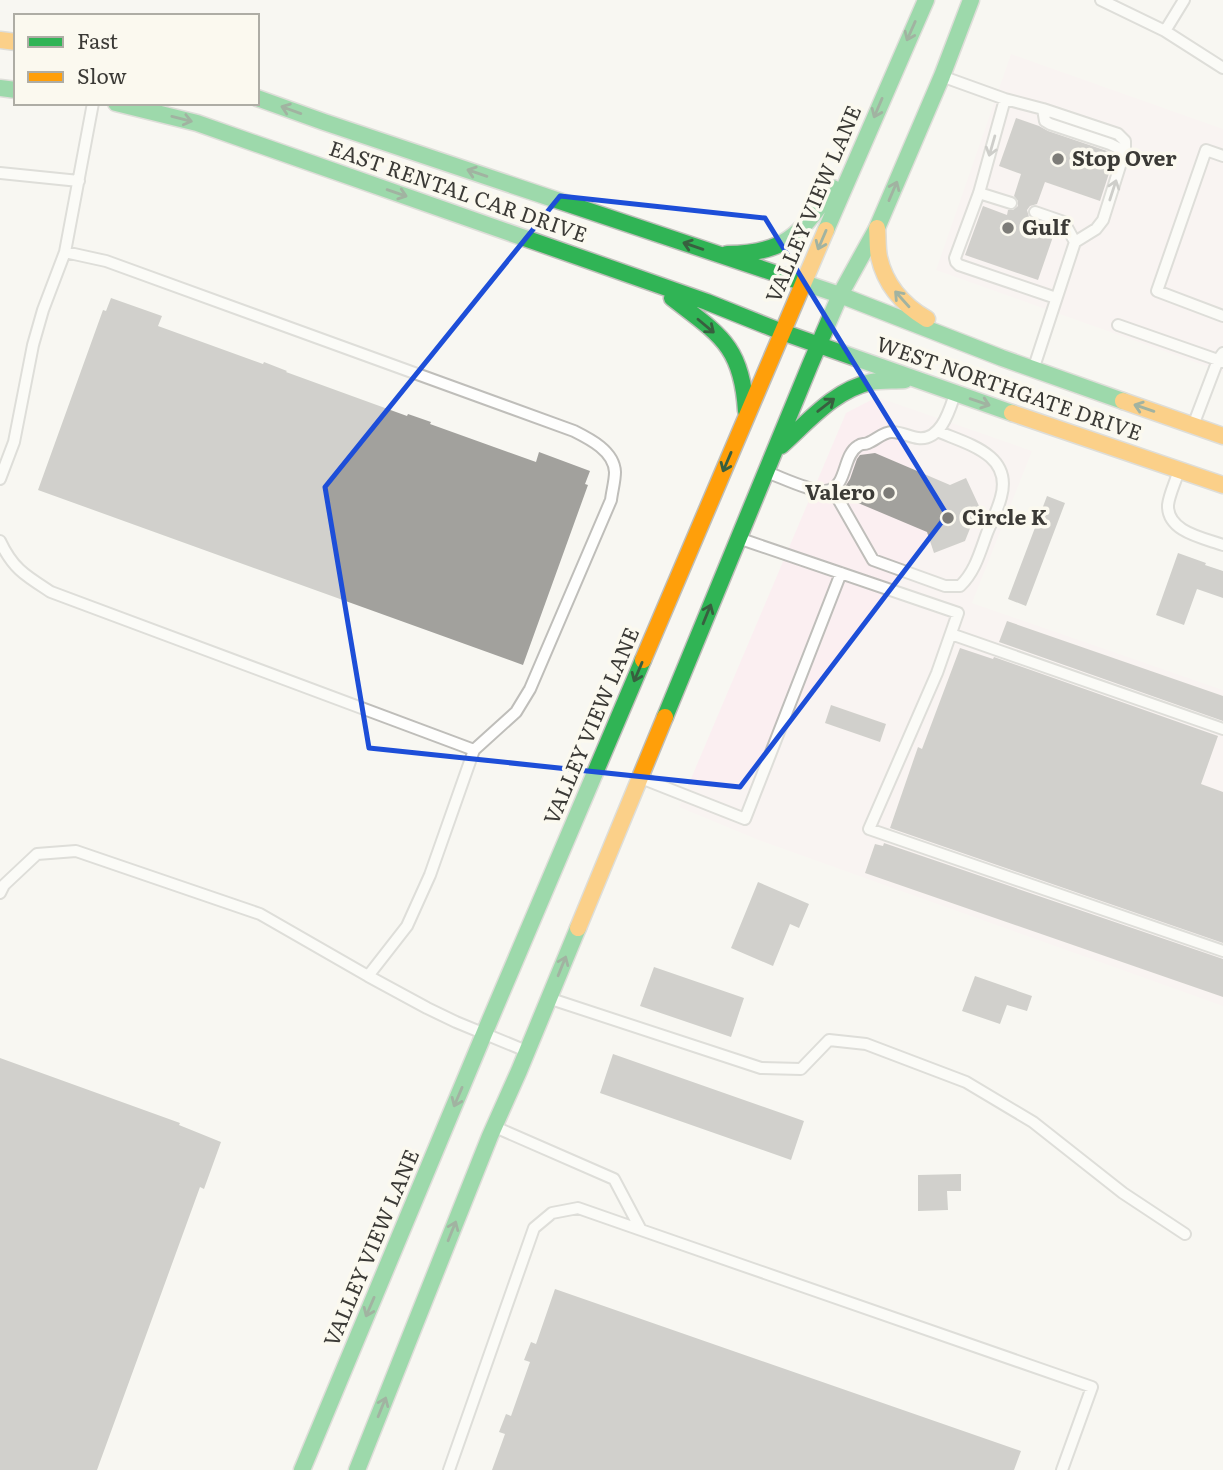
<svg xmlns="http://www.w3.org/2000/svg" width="1223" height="1470" font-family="Literata,serif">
	<rect width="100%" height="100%" fill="#f8f7f2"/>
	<path fill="#fbeff1" d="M1011,54L1223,129V372L936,270Z
		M877,397L1032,451L972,603L1223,690V1006L761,841L679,807L846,413Z"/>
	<path fill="#a2a19d" d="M1016,118L1039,126L1048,131L1107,151L1112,154L1114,158L1100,201L1045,182L1037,204L1030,206L1027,210L1029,217L1032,219L1031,222L1055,231L1038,280L965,255L983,206L1007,215L1008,210H1013L1018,206V201L1014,196L1021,174L999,166Z
		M111,298L162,316L158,326L263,364L264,362L287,371L286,372L407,416L408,414L431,422L430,424L536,462L539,452L590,471L585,484L588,485L523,665L38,490L103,310L106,311Z
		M875,453L950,485L966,478L979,506L965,541L934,553L927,532L851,500L843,490L850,479L857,459L860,455Z
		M1047,496L1065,503L1026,606L1008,599Z
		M1178,553L1206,563L1205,565L1223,571V598L1197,589L1184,625L1156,615Z
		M1007,621L1223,696V721L999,642Z
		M960,648L993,659L994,657L1218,736L1201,784L1223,792V943L890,828L918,747L922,749Z
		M831,705L886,724L880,742L825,723Z
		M884,843L1223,959V997L865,873L875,844L883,846Z
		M758,882L809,904L799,928L790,924L773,966L731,948Z
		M654,967L744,998L731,1037L640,1006Z
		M975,976L1032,996L1027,1011L1007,1005L1000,1024L962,1011Z
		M613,1054L804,1121L791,1160L600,1093Z
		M0,1058L180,1123L179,1125L221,1142L204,1189L200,1187L97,1470H0Z
		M961,1174V1191H947L948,1210L918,1211V1175Z
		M555,1289L1021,1451L1014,1470H492L505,1434L499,1432L506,1414L511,1416L530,1362L524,1360L531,1342L536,1344Z"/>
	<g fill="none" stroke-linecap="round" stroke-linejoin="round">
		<defs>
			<path id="lane" d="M1101,0L1165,31L1223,68
				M1165,31L1184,0
				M944,77L1005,99L1043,109L1118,134L1125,141V150L1103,220L1096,229L1075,242L1034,367
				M1005,99L979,193L955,258L956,262L959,265L1056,298
				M1043,109L1045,121L1050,124L1110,144L1118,148L1123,158
				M1223,156L1206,150L1157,291L1223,316
				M0,173L79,181
				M979,193L1011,203
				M1035,212L1064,222L1075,242
				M65,252L106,261L574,431C590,439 614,451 615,472C615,481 612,491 611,500L530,689L516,712L474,750
				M1118,325L1218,360L1223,353
				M1194,423L1218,360L1222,362
				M769,473C783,478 817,495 830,490C847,484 843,455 858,446C862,443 863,445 868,443C876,440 883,432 892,432C901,432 910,437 918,438C940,441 949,412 954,397
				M1178,473C1175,483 1169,495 1168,505C1167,532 1204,538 1223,545
				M0,479L14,442L33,345L43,310L65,252L93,103
				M833,490L873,560L945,586H960C975,572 980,552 987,533C992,521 998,509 1001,497C1013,454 967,444 937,431
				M741,539L958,613L937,673L869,829L1223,951
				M0,541C13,569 26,576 51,592L474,750L430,875L407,926L368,976
				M951,634L1223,729
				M641,778L745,819L841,573
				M0,893L4,885L37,854L76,851L260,914L368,976L427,1008L456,1022L524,1050
				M551,999L761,1068L801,1069L829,1040L866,1044L966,1082L1033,1122L1123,1193L1185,1234
				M495,1127L614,1179L641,1230L1092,1387L1062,1470
				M449,1470L534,1228L552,1213L578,1208L641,1230"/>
			<path id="fast" d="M0,88L16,90
				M257,98L324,122L840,295L1002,358L1123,401
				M116,103L197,123L707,302L782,332L1012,413
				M826,230L926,0
				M727,254C787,254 800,233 833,188
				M672,298C720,335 742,346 746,411
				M781,446C808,422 834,390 871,382C882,380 894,381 905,380
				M665,717L810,365L840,295L877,228L942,76L971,0
				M302,1470L484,1034L643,660
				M357,1470L490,1136L519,1071L578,928"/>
			<path id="slow" d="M0,40L16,42
				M877,228C878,238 877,247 879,257C885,284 903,305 927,319
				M1123,401L1223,436
				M1012,413L1223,485
				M643,660L826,230
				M578,928L665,717"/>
		</defs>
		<use href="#lane" stroke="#bfbeba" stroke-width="14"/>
		<use href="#fast" stroke="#bfbeba" stroke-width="19"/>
		<use href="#slow" stroke="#bfbeba" stroke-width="19"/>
		<use href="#lane" stroke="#fefefd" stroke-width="10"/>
		<use href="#fast" stroke="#30b455" stroke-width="16"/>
		<use href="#slow" stroke="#ff9f0a" stroke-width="16"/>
	</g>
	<defs><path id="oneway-shaft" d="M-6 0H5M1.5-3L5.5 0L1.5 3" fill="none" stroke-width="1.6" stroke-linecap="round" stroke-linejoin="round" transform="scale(1.75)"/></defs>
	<g stroke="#385f3f">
		<use href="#oneway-shaft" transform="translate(911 31) rotate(114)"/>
		<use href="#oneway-shaft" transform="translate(878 108) rotate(113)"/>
		<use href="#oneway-shaft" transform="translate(291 110) rotate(-160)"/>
		<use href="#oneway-shaft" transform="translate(182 119) rotate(14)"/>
		<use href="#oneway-shaft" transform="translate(477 173) rotate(-161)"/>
		<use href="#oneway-shaft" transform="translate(893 191) rotate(-67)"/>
		<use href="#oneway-shaft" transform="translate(397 193) rotate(19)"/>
		<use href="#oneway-shaft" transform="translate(822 240) rotate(113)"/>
		<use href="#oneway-shaft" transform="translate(693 246) rotate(-161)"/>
		<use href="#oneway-shaft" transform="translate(902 299) rotate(-132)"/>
		<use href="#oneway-shaft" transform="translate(706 326) rotate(40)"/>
		<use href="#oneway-shaft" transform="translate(980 402) rotate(19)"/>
		<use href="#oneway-shaft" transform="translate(826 405) rotate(-38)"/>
		<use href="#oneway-shaft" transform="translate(1144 408) rotate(-161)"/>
		<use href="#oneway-shaft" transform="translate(727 462) rotate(113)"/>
		<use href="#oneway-shaft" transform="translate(707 614) rotate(-68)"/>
		<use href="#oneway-shaft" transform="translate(638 672) rotate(113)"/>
		<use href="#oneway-shaft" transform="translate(562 966) rotate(-68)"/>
		<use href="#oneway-shaft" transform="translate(458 1097) rotate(113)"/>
		<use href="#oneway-shaft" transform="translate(452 1231) rotate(-68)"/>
		<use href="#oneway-shaft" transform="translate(370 1307) rotate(113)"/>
		<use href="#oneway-shaft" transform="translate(382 1407) rotate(-68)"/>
	</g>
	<g stroke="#9c9c9a">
		<use href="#oneway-shaft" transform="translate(992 146) rotate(106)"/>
		<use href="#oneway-shaft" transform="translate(1113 190) rotate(-72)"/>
	</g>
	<path d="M0 0H1223V1470H0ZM560,196L765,218L947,515L740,787L369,748L325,487Z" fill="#f8f7f2" fill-opacity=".55" fill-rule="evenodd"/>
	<path fill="none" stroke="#1d4ed8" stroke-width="5" stroke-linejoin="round" d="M560,196L765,218L947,515L740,787L369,748L325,487Z"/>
	<g fill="#7d7c78" stroke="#fbf9ef" stroke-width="2.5">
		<circle cx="1058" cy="159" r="7"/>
		<circle cx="1008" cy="228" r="7"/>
		<circle cx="889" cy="493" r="7"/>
		<circle cx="948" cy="518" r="7"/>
	</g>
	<g text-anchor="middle" stroke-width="7" stroke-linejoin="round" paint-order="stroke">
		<g font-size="21" font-weight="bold" fill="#3b3a36" stroke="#fbf9ef" text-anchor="start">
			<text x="1072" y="166">Stop Over</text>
			<text x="1022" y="235">Gulf</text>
			<text x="875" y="500" text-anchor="end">Valero</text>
			<text x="962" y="525">Circle K</text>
		</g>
		<g font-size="21" fill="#3b3a36" stroke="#fbf9ef">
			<text transform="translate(458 192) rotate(19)" y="7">EAST RENTAL CAR DRIVE</text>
			<text transform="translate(814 204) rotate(-67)" y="7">VALLEY VIEW LANE</text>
			<text transform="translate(1009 389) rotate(19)" y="7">WEST NORTHGATE DRIVE</text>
			<text transform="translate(592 726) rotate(-67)" y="7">VALLEY VIEW LANE</text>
			<text transform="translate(372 1248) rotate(-67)" y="7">VALLEY VIEW LANE</text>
		</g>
	</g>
	<rect x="14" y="14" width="245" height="91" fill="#fbf9ef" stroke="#aeada5" stroke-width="2"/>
	<rect x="28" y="37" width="35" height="10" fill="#30b455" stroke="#aeada5" stroke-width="2"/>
	<text x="77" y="49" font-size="21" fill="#3b3a36">Fast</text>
	<rect x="28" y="72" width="35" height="10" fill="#ff9f0a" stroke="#aeada5" stroke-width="2"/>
	<text x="77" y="84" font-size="21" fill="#3b3a36">Slow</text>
</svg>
